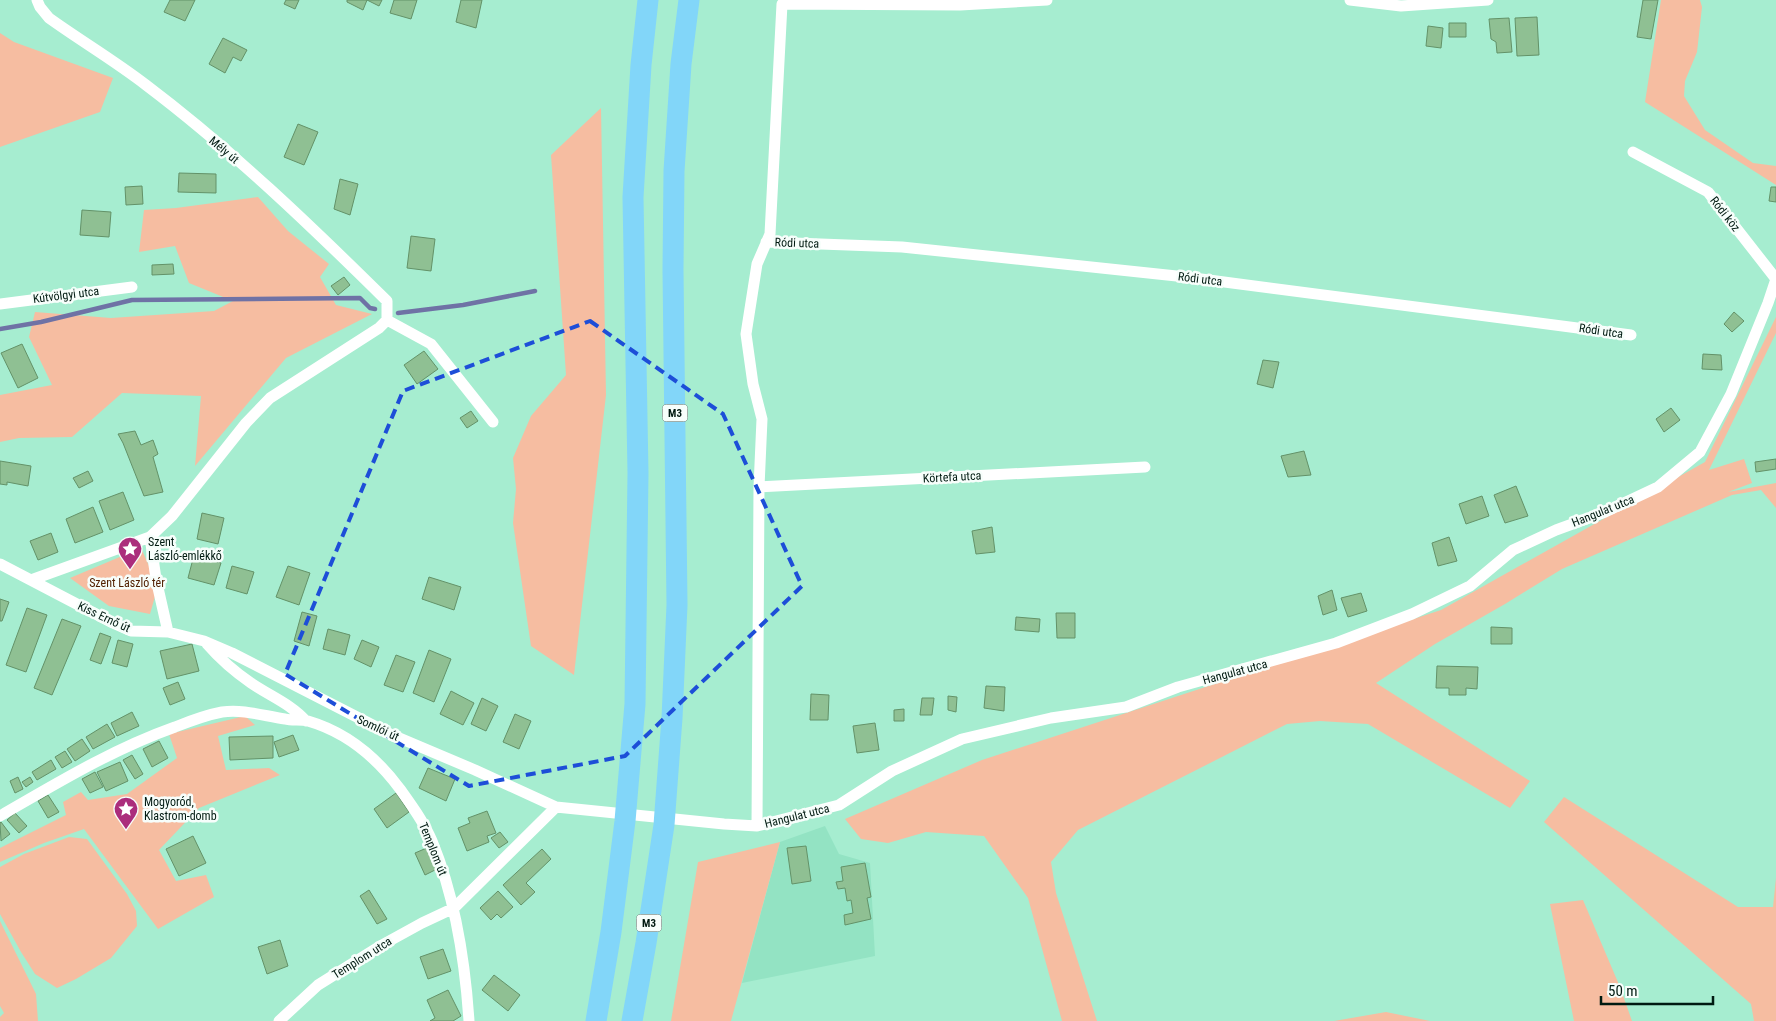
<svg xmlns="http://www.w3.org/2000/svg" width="1776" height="1021" font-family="'Roboto Condensed',sans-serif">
	<rect width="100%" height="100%" fill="#a6edd0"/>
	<path fill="#93e3c3" d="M825,826L839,854L870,863L875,956L742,983L780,842Z"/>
	<path fill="#f6bda1" d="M1661,0H1700L1702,7L1697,52L1685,81L1684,96L1705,130L1753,163L1776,166V185L1645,102Z
		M0,33L14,42L113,78L100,112L0,147Z
		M601,108L606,395L574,675L531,646L513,523L516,489L513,458L531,416L566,375L551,155Z
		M258,197L288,231L329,264L320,277L336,305L372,314L286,358L195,466L201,396L122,393L72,437L19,438L0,442V395L52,385L29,337L35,312L111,318L214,311L233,301L189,283L175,246L139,252L144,210L176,208Z
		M1776,317V333L1709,470L1744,459L1752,483L1728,492L1776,483V508L1761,490L1732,495L1562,569L1505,604L1435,644L1376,683L1530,781L1510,808L1368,724L1320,721L1287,724L1078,830L1051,862L1056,893L1097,1021H1062L1028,898L984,836L926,832L888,843L861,839L845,819L982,760L1441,610L1705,462Z
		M141,548L158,586L150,614L109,606L70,578Z
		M245,716L255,725L218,736L226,770L269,768L280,775L199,808L159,850L176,881L206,875L214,897L158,929L84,829L44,843L0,862V848L66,815L63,802L81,792L88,800L127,794L177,758L169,734Z
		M1564,797L1738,907H1773L1776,878V1021H1754L1751,1004L1544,822Z
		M69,837L87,839L127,894L136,911L137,926L111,958L76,979L57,988L35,974L21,952L0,914V867L24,854Z
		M780,842L731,1021H671L698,862Z
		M1583,900L1620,987L1632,1021H1574L1550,904Z
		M0,921L36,994L38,1021H0V1017L4,1013L0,1006Z
		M1386,1012L1430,1021H1334Z"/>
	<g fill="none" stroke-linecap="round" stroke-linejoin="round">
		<path stroke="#6f72a5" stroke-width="4.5" d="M398,313L463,305L535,291
			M0,329L41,322L132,300L360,298L370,308L375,309"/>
	</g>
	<path fill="#8fc093" stroke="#639268" d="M170,0H195L185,21L164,12Z
		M286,0H299L295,9L284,4Z
		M347,0H367L363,10L347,2Z
		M367,0H382L379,6Z
		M394,0H417L411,19L390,13Z
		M461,0H482L476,28L456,22Z
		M1643,0H1658L1651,39L1637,37Z
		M1537,17L1539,55L1517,56L1515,18Z
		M1509,18L1512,52L1497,53L1496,42L1491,39L1489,19Z
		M1449,23H1466V37H1449Z
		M1428,26L1443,28L1441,48L1426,46Z
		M223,38L247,50L241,61L233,57L225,73L209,64Z
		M298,124L318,132L304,165L284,157Z
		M179,173L216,174V193L178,192Z
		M340,179L358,184L350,215L334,209Z
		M142,186L143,204L126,205L125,187Z
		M1771,187H1776V202L1769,201Z
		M82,210L111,212L109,237L80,235Z
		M411,236L435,239L431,271L407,268Z
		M173,264L174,274L152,275V265Z
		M344,277L350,285L338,295L331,286Z
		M1734,312L1744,321L1732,332L1724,324Z
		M22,344L38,378L18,388L1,353Z
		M424,351L438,369L417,384L404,365Z
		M1703,354L1721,355L1722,370L1702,369Z
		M1263,360L1279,362L1273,388L1257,384Z
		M1671,408L1680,420L1664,432L1656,419Z
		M471,411L478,421L467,428L460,418Z
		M135,431L141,445L153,440L158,454L153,457L163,492L144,496L123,443L118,434Z
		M1304,451L1311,475L1288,477L1281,456Z
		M1776,459V469L1756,472L1755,462Z
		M0,461L31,466L28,486L7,482V485L0,484Z
		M88,471L93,481L79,488L73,478Z
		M1516,486L1528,516L1505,523L1494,495Z
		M123,492L134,520L110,530L99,501Z
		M1482,496L1489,516L1466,524L1459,504Z
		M93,507L103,532L75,543L66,519Z
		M202,513L224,518L218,544L197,539Z
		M992,527L995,552L976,554L972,531Z
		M51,533L58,552L38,560L30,541Z
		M1449,537L1457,561L1438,566L1432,543Z
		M194,555L221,563L214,585L188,578Z
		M232,566L254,572L247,594L226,588Z
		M288,566L310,573L299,605L276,597Z
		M429,577L461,587L454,610L422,599Z
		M1332,590L1337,610L1323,615L1318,596Z
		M1361,593L1367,611L1348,617L1341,598Z
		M0,599L9,602L2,621H0Z
		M27,608L47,615L26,672L6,665Z
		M302,612L317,616L309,646L294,641Z
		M1056,613H1075V638H1057Z
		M1016,617L1040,619L1039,632L1015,630Z
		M62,619L81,626L52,695L34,688Z
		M1491,627L1512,628V644H1491Z
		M328,629L350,635L345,655L323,649Z
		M100,633L111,637L101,664L90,660Z
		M118,640L133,644L127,667L112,663Z
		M362,640L379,647L371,667L354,659Z
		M192,644L199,671L167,679L160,651Z
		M429,650L451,659L434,702L413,693Z
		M396,655L415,662L403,692L384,685Z
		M1437,666L1478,667L1477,689L1466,688V695H1449V688H1436Z
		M178,682L185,699L170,705L163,688Z
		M986,686L1005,687L1004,711L984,708Z
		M451,691L474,703L463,725L440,714Z
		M811,694L829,695L828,720H810Z
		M948,696L957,697L956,712L948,710Z
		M482,698L498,706L486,731L471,724Z
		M922,698H934L932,715H920Z
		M904,709V721H894V710Z
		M132,712L139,726L117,736L111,723Z
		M515,714L531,721L519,749L503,742Z
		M875,723L879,750L857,753L853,726Z
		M107,724L115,737L93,749L86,737Z
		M293,735L299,750L279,757L274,742Z
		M273,736V758L230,760L229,737Z
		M82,739L90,751L75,761L67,749Z
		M159,741L168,758L152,767L143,749Z
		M65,751L72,762L62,768L55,757Z
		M132,755L143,774L135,779L123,760Z
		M51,760L56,769L37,780L32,772Z
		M120,762L128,781L106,791L97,772Z
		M428,768L455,779L446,801L419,788Z
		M95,772L103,787L90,793L82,779Z
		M18,777L23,789L15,793L10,781Z
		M30,777L33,782L26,787L22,782Z
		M396,793L409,812L387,828L374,809Z
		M48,795L59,812L48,818L38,801Z
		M487,811L496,833L487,836L489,842L467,851L458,828L470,823L468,818Z
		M15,813L27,826L19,833L7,820Z
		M1,822L10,834L1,841L0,823Z
		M500,832L508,842L499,848L491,838Z
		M193,836L206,863L179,876L166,849Z
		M436,844L445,865L425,875L415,853Z
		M806,846L811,881L792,884L787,848Z
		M542,849L551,859L526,883L535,892L521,905L503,885Z
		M865,863L871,897L867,898L871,919L845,925L844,915L853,913L851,900L847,901L845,888L838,889L836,882L843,881L841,867Z
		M369,890L387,919L377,924L360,896Z
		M498,891L513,907L501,918L497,914L491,920L480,908Z
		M280,940L288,966L267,974L258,947Z
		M443,949L451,971L428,979L420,957Z
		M494,975L520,995L508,1011L482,990Z
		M448,990L461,1016L453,1021H430L435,1018L427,1000Z"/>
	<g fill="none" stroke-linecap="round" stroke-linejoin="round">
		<path stroke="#fff" stroke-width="11" d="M1350,0L1401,6L1488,0
			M766,242L902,247L1186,277L1631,335
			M0,304L132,287
			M387,320L431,344L493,422
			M759,487L1145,467
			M150,537L156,579L168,632
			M0,564L113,623L131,631L168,632L204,641L232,653L390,734L475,770L556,807L724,824L757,826L839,805L892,771L962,739L1051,718L1126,707L1178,687L1336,643L1412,614L1470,586L1513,550L1556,530L1605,512L1658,487L1700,452L1731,394L1768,303L1776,279L1708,192L1633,152
			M31,580L150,537L172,516L246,423L270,398L379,328L387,320V301C310,225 232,150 146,85C115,61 81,41 49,18L40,7L37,0
			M207,644C220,659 235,672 251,683C270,696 291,704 306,721
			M0,816C57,783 113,749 175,727C190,721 206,715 222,712C244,709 264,716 285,719C292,721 301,719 308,721C346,732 377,758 400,789C412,806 424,822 432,841C455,897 465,960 469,1021
			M757,826L759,487L762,419L753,384L746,334L757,264L770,234L782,4L960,5L1047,0
			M279,1021L318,985L382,945L422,923L454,908L556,807"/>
		<path stroke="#82d6f9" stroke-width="21" d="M596,1021L611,932L625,821L635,704L638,473L633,197L641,65L648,0
			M632,1021L646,943L664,825L672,718L677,605L673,270L674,171L681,64L689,0"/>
	</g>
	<path fill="none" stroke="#1d4ed8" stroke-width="4" stroke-dasharray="10 6" stroke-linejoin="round" d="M590,321L723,414L802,586L625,756L469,786L285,674L403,391Z"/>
	<defs>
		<symbol id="sight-pin" viewBox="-11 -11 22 30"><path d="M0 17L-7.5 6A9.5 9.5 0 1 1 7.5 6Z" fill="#ab2d7c" stroke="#f7fefb"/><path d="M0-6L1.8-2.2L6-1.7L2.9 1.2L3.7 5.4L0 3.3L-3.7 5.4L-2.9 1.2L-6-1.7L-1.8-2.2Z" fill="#fff"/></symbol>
	</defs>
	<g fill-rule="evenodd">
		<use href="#sight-pin" x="116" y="535" width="28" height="38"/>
		<use href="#sight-pin" x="112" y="795" width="28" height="38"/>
	</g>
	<g text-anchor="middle" stroke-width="5" stroke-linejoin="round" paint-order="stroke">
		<g fill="#f7fefb" stroke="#4a5e57" stroke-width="1">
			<rect x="662.5" y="404.5" width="25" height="17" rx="4"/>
			<rect x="636.5" y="914.5" width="25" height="17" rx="4"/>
		</g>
		<g font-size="11" font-weight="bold" fill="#001a11">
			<text x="675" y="417">M3</text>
			<text x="649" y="927">M3</text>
		</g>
		<g font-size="12" fill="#001a11" stroke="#f7fefb">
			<text transform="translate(224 150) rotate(40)" y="4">Mély út</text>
			<text transform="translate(1725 214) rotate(52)" y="4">Ródi köz</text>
			<text transform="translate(797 243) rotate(2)" y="4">Ródi utca</text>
			<text transform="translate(1200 279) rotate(7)" y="4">Ródi utca</text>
			<text transform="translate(66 295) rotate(-7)" y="4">Kútvölgyi utca</text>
			<text transform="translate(1601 331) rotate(8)" y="4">Ródi utca</text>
			<text transform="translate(952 477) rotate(-3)" y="4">Körtefa utca</text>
			<text transform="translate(1603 511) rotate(-22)" y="4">Hangulat utca</text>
			<text transform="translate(104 617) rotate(25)" y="4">Kiss Ernő út</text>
			<text transform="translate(1235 672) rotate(-15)" y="4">Hangulat utca</text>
			<text transform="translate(378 728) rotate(25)" y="4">Somlói út</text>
			<text transform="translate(797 816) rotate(-14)" y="4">Hangulat utca</text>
			<text transform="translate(433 849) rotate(68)" y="4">Templom út</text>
			<text transform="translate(362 958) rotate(-32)" y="4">Templom utca</text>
		</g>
		<g font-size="12" fill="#001a11" stroke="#f7fefb" text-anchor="start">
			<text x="148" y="546">Szent<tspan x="148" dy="14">László-emlékkő</tspan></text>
			<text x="144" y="806">Mogyoród,<tspan x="144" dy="14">Klastrom-domb</tspan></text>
		</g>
		<g font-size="12" fill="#512002" stroke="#f7fefb">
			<text x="127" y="587">Szent László tér</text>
		</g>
	</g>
	<path d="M1601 996v8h112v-8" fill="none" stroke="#001a11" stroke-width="2.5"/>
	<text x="1608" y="996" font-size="15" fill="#001a11" stroke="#f7fefb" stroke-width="4" paint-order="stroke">50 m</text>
</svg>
